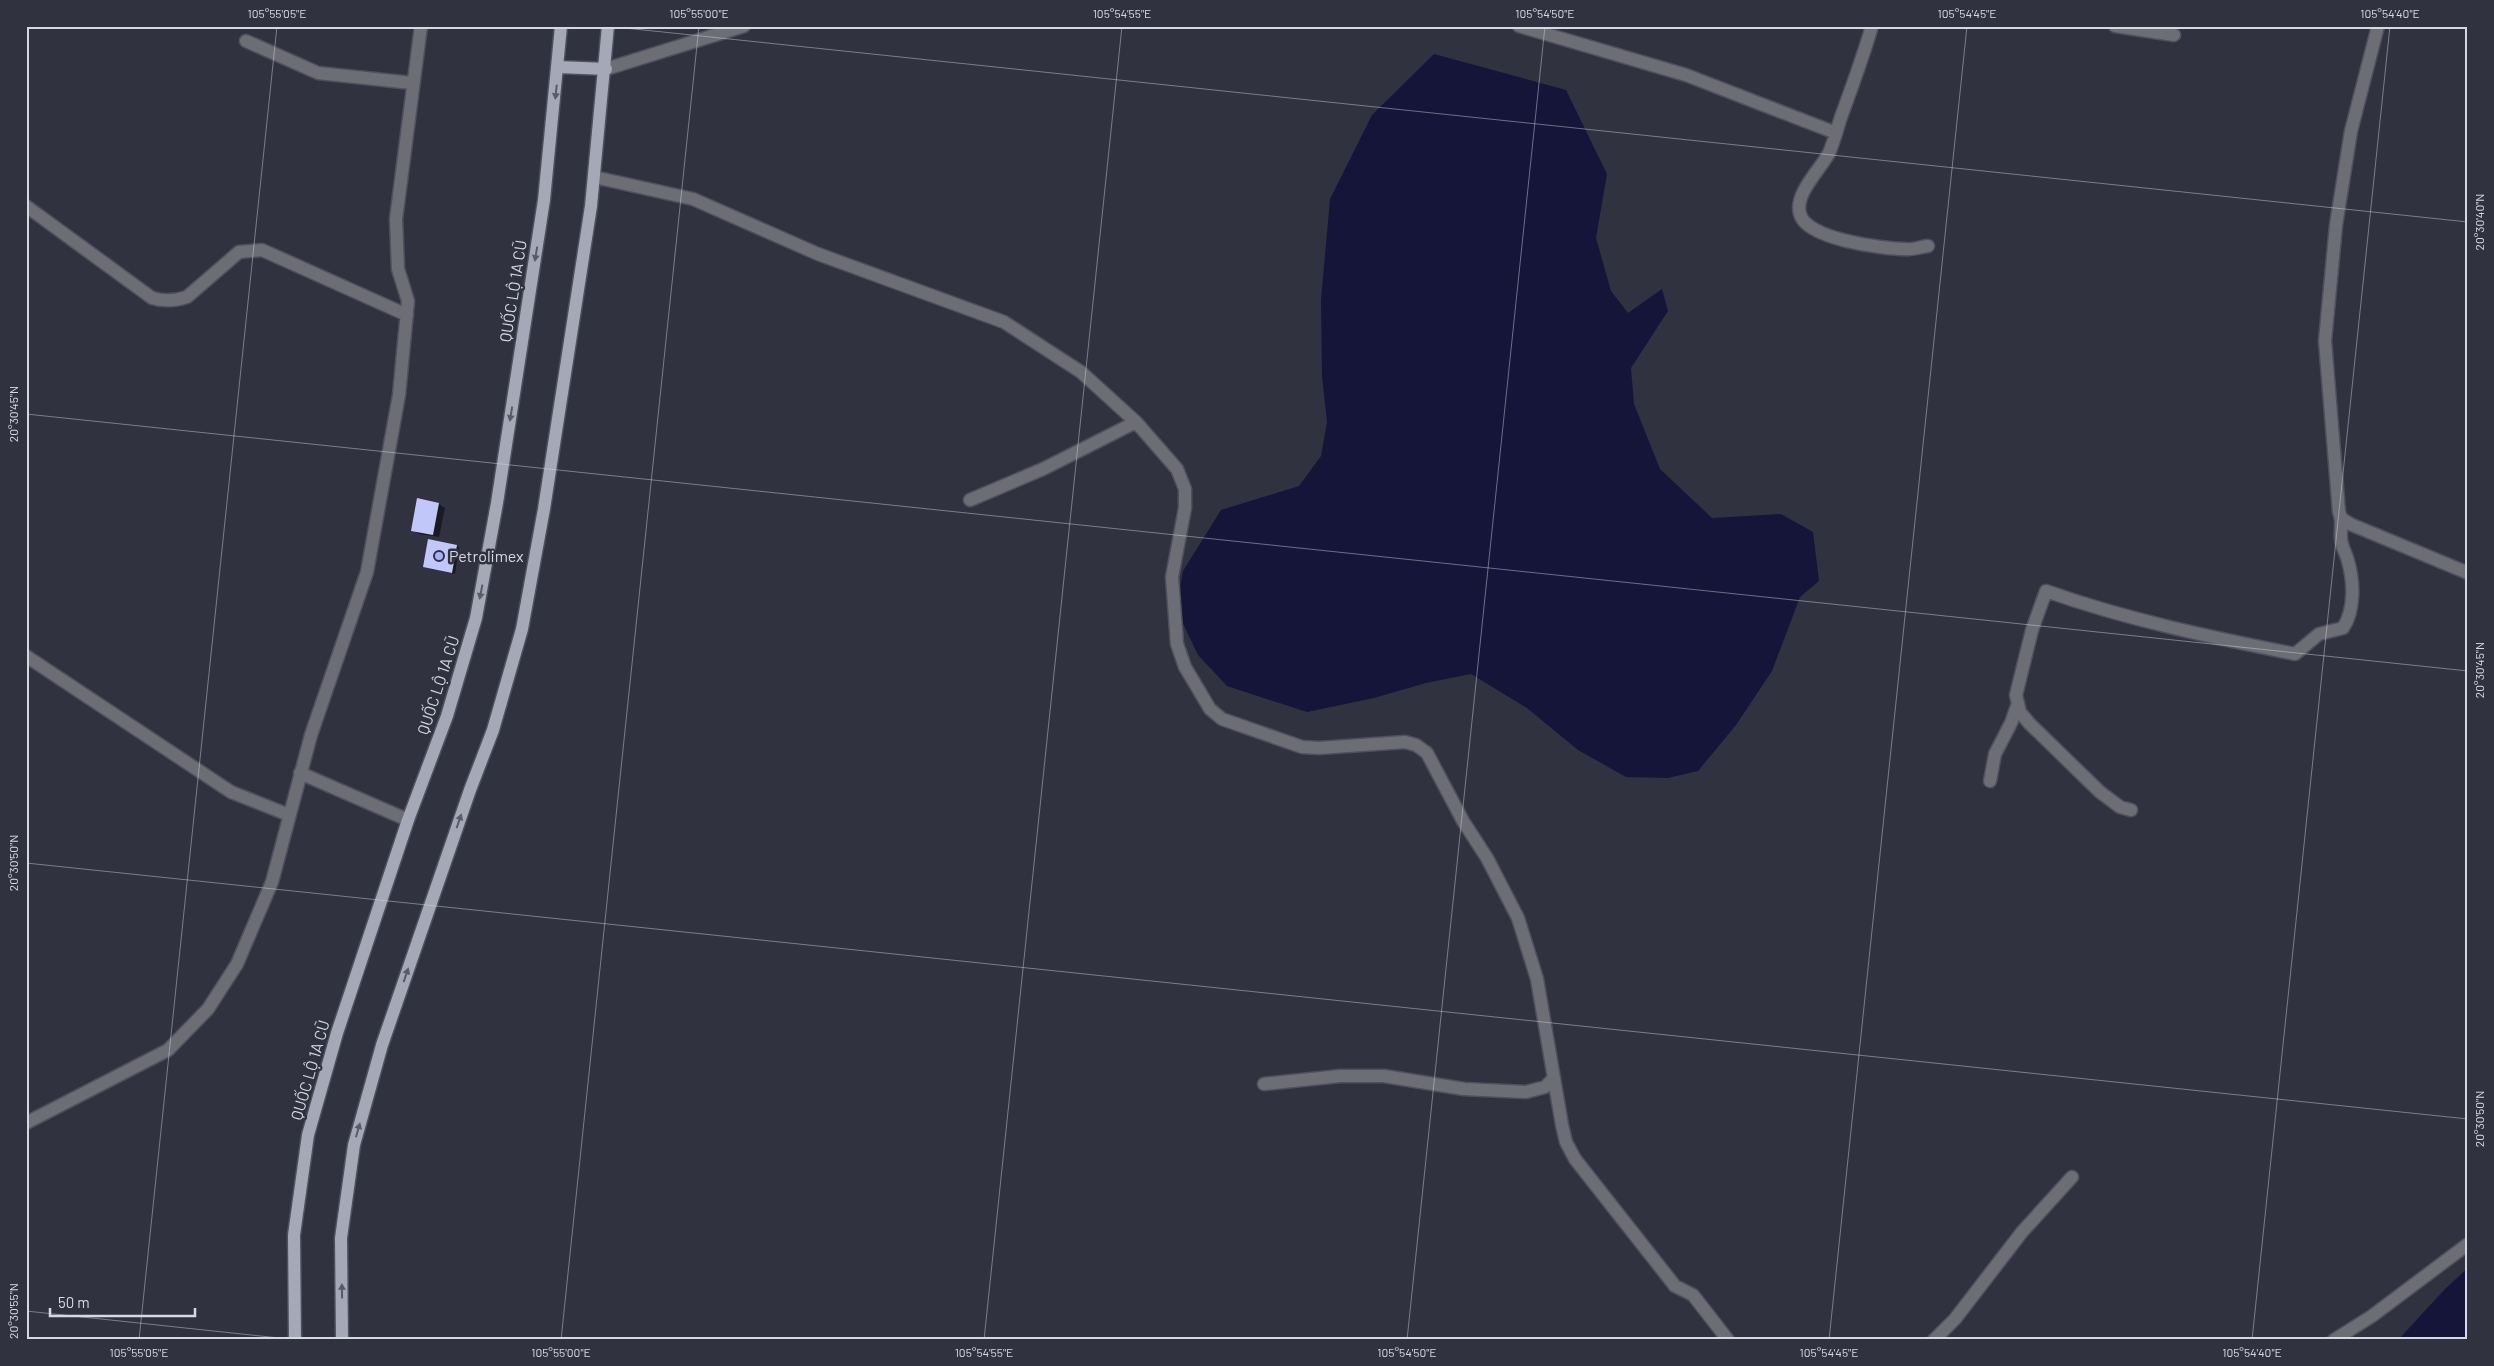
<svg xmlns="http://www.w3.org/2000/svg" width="2494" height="1366" font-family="Barlow,sans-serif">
	<rect width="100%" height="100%" fill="#303240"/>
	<path fill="#15153a" d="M1434,54L1566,90L1607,174L1596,238L1611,291L1628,313L1662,289L1668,311L1631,368L1634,404L1660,469L1712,518L1781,514L1813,532L1819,581L1800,597L1772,671L1736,725L1698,771L1668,778L1626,777L1578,750L1527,708L1471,674L1426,683L1374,698L1307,712L1227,686L1198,655L1176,609L1183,571L1221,510L1299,486L1321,456L1327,422L1322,376L1321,300L1330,199L1372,115Z
		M2468,1268V1340H2398L2445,1289Z"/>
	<path fill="#0007" d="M439,504L445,508L439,537L419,534L412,530Z
		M457,546L459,547L455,574L424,567Z"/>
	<path fill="#c1c8f9" d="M417,498L439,503L433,535L411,531Z
		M428,539L457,545L452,573L423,567Z"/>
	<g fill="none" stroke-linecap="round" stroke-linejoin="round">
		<defs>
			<path id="minor" d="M1519,26L1686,75L1836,133
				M1872,26C1863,57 1852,87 1841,117C1837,129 1834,142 1829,153C1820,170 1794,194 1800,214C1806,239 1883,249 1905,249C1912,250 1920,247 1928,246
				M2115,26L2174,35
				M246,41L318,73L412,83
				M606,69L744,26
				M594,177L693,199L818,254L1004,322L1081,372L1136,422L1177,469L1185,489V508L1172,577L1177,644L1185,667L1210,709L1222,719L1302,747L1319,748L1405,742L1416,745L1427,753L1463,821L1487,858L1518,918L1537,979L1562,1125L1566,1142L1575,1159L1675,1286L1693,1295L1728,1340
				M26,206L152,298C165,302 175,301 187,297L239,252L262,250L407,315
				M970,500L1043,469L1136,422
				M2341,518L2350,524L2468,573
				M26,656L231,792L289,815
				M300,773L408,820
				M1990,781L1995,754L2011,723L2017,706
				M2131,810L2120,807L2100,792L2029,723L2020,712L2016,695L2032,630L2046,591C2128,620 2210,637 2295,654L2319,634L2343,628C2355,610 2354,582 2348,561C2346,553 2341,546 2341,538C2340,529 2343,521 2339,512L2325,341L2336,225L2351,131L2378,26
				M1264,1084L1340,1076H1384L1464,1089L1526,1092L1545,1087L1554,1078
				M26,1123L168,1050L208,1009L237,964L272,882L311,735L367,572L399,395L408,301L398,269L396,219L421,26
				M1934,1340L1955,1319L2022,1232L2072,1177
				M2334,1340L2372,1316L2468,1244"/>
			<path id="major" d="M558,67L606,69
				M295,1340L294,1235L308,1135L337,1033L408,820L447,716L476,618L497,503L544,200L561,26
				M342,1340L341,1238L354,1145L382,1045L470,790L493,730L522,629L544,509L591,206L608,26"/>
		</defs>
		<use href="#minor" stroke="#4e505d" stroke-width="15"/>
		<use href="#major" stroke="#4e505d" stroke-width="15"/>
		<use href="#minor" stroke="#6d6e75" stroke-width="12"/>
		<use href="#major" stroke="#a5a8b6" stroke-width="12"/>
	</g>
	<defs><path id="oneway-solid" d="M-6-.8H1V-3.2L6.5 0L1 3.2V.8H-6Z" transform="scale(1.25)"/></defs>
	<g fill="#595b69">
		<use href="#oneway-solid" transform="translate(556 92) rotate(96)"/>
		<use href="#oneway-solid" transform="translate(536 254) rotate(99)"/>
		<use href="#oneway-solid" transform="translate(511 414) rotate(99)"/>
		<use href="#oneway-solid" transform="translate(481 592) rotate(101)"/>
		<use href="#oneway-solid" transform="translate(459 821) rotate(-71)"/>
		<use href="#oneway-solid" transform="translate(406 975) rotate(-71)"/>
		<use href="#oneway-solid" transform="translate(358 1130) rotate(-74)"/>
		<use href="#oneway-solid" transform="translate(342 1291) rotate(-91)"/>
	</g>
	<path fill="none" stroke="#d7d9e2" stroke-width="1" stroke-opacity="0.45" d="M606,26L2468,222M26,414L2468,671M26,863L2468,1119M26,1311L298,1340M139,1340L277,26M561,1340L699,26M984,1340L1122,26M1407,1340L1545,26M1829,1340L1967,26M2252,1340L2390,26"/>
	<circle fill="#a8b0fc" stroke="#303240" stroke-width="2" cx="439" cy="556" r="5"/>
	<g text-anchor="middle" stroke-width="5" stroke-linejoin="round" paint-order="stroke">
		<g font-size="16" fill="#d7d9e2" stroke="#303240">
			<text transform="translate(513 291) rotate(-81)" y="6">QUỐC LỘ 1A CŨ</text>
			<text transform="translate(438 685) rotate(-72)" y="6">QUỐC LỘ 1A CŨ</text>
			<text transform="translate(310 1070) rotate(-74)" y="6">QUỐC LỘ 1A CŨ</text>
		</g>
		<g font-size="16" fill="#d7d9e2" stroke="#303240" text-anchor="start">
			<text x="449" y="562">Petrolimex</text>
		</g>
	</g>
	<rect width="2494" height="1366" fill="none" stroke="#303240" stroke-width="55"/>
	<path d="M50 1308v8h145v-8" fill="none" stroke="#d7d9e2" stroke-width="2.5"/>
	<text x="58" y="1308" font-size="15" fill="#d7d9e2" stroke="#303240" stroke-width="4" paint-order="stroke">50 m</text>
	<rect x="28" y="28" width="2438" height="1310" fill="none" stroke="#d7d9e2" stroke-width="2"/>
	<g font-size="12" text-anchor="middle" fill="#d7d9e2">
		<text x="277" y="18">105°55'05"E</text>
		<text x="699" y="18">105°55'00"E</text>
		<text x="1122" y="18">105°54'55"E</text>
		<text x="1545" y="18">105°54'50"E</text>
		<text x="1967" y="18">105°54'45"E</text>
		<text x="2390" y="18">105°54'40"E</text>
		<text transform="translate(2480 222) rotate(-90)" y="4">20°30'40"N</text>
		<text transform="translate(14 414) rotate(-90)" y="4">20°30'45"N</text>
		<text transform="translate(2480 670) rotate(-90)" y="4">20°30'45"N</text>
		<text transform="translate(14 863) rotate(-90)" y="4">20°30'50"N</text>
		<text transform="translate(2480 1119) rotate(-90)" y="4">20°30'50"N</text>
		<text transform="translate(14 1311) rotate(-90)" y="4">20°30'55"N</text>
		<text x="139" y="1357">105°55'05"E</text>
		<text x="561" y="1357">105°55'00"E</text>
		<text x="984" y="1357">105°54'55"E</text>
		<text x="1407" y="1357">105°54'50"E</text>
		<text x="1829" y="1357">105°54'45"E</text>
		<text x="2252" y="1357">105°54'40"E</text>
	</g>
</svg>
